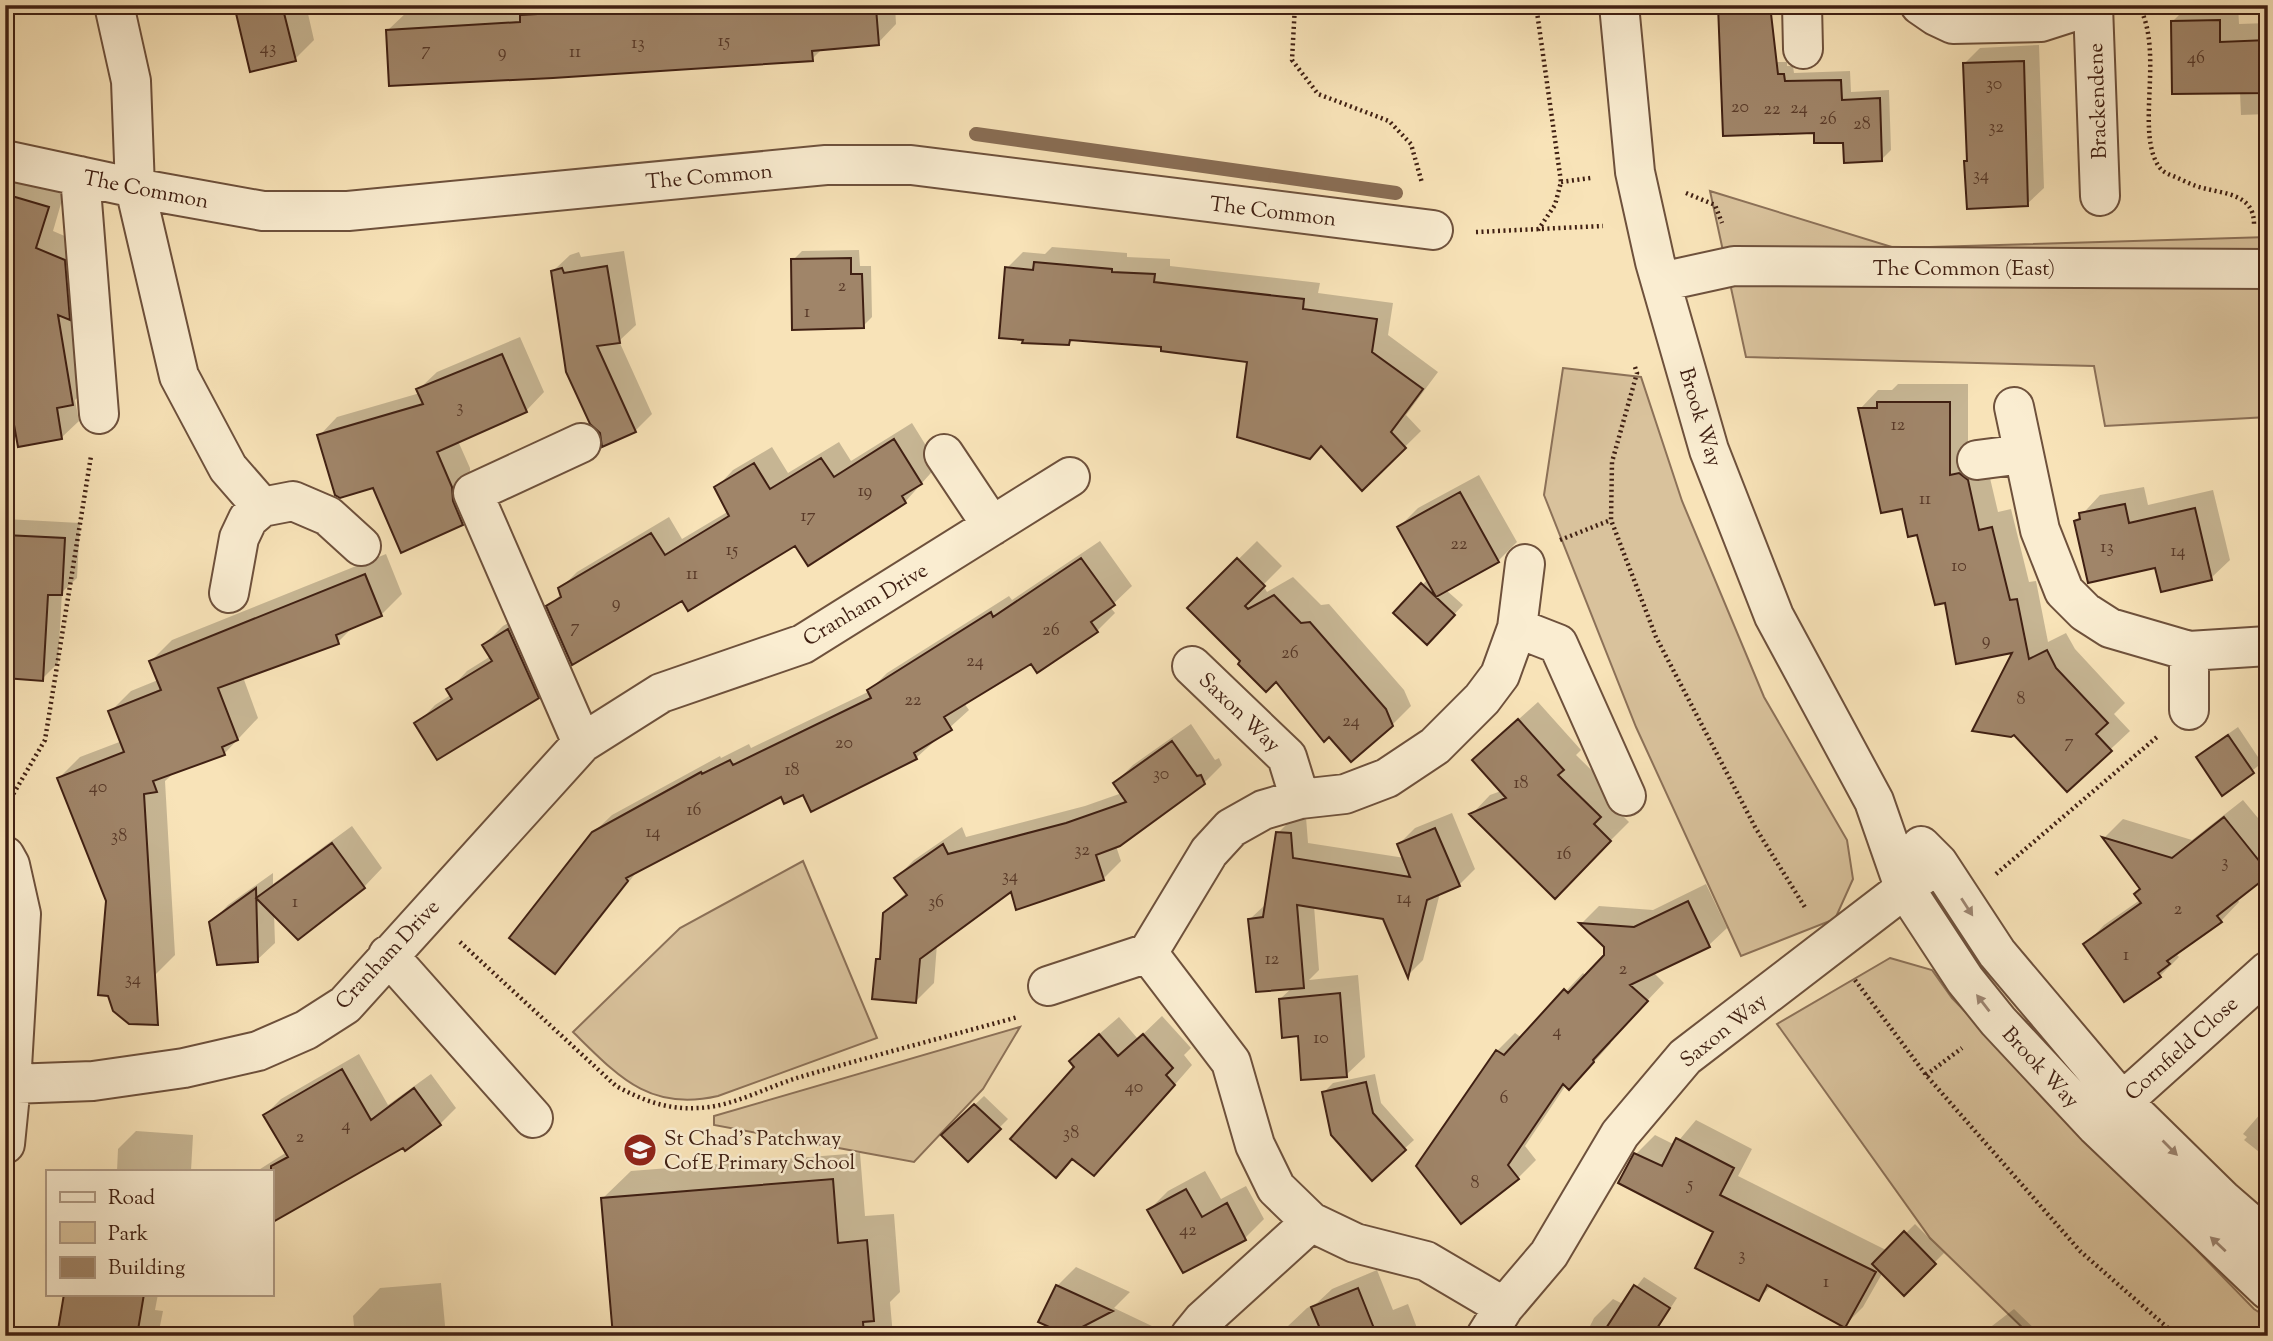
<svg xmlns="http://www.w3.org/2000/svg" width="2273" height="1341" font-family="'Sorts Mill Goudy',serif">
	<rect width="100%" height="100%" fill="#f8e3b8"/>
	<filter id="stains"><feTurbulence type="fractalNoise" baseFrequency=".00286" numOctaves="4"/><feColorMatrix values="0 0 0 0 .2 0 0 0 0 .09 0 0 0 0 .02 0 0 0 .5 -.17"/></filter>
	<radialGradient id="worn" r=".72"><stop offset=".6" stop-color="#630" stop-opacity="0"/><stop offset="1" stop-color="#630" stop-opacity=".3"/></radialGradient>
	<path fill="#d9c29c" stroke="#8c7158" stroke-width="2" d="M1710,191L1895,248L2268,237V417L2105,426L2094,366L1746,357Z
		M1563,368L1641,377L1682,501L1764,697L1847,840L1853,879L1835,919L1741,956L1636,727L1544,495Z
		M803,861L877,1038L718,1096C649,1112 618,1076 573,1032L680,928Z
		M1890,958L1932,970L1952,998L2254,1309L2268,1318V1336H2031L1930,1238L1777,1024Z
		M1020,1027L983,1089L914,1162L714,1125V1116Z"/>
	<path fill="#0003" d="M5,5H8L13,30L5,39Z
		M236,5H306L314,40L295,59Z
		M524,5H895L896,24L878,43L823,48L812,59L388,30L407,12Z
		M2189,5H2238L2239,24L2268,23V114L2241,115L2240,92L2172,22Z
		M2039,45L2044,188L2027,204L1965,162L1969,159L1964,64L1980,48Z
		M1731,62H1787V66H1793L1794,73L1850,71L1851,92L1889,90L1891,150L1882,159L1845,141L1815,131Z
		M16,175L65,190L53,231L81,243L90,386L75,400L79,421L61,438L5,365V186Z
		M1052,247L1127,253V257L1170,259V266L1320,283L1318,293L1393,303L1388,335L1438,372L1406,415L1421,431L1362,489L1249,361L1163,345L1073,339L1068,343L1007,268L1023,252L1045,254Z
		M859,250L860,266H871L872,317L863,326L793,260L802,251Z
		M624,251L636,325L619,341L652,414L635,431L553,271L570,255L579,252L581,257Z
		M520,337L544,392L526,411L458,441L470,468V482L481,506L462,524L374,486L319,436L337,417L420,393L418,390L437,372Z
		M1898,384H1968V457L1986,461L1998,512L2011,509L2029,582L2036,581L2048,642L2066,633L2075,649L2125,703L2114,714L2130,731L2067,790L2015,650L1946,601L1919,533L1903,506L1860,409L1878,390H1892Z
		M912,423L938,465L905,502L796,544L683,599L548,607L562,593L560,589L577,572L669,517L682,539L729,511L716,488L733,470L772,447L788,473L839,442L851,461Z
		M1479,475L1517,542L1498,561L1446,590L1463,605L1427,643L1395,613L1428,579L1399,527L1418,508Z
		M2144,487L2148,505L2213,490L2230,560L2211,578L2156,566L2076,521L2100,495Z
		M6,519L80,523L77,578L62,592L58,663L42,679L5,677Z
		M1100,541L1132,586L1110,607L1115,613L1097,631L1031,661L964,703L969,710L916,758L804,792L781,794L639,869L573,953L555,971L593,833L612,815L720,756L721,758L749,744L751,748L868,692L887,673L1009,596L1012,600Z
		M1257,541L1282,566L1263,585L1267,592L1293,577L1321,605L1329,604L1404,690L1411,706L1392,725L1277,679L1243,661L1189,608Z
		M386,554L402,594L381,615L355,625L338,642L243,677L258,718L224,754L175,772L165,781L175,955L154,976L108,901L59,778L80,757L122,741L110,712L131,691L158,680L151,661L172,640Z
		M527,612L556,678L538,697L417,724L435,705L452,694L449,690L467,671L491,656L484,645L503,626Z
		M1538,702L1581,750L1576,755L1619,797L1611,804L1629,822L1555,896L1472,814L1490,795L1501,791L1493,742Z
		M1191,724L1215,760L1219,758L1222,765L1204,783L1116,846L1121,861L1103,879L1012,889L937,944L934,983L916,1001L878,960L882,955L885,913L907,892L896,878L914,860L962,827L966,837L1085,806L1122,793L1115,783L1133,765Z
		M2238,727L2262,763L2223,793L2198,757L2208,748Z
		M2243,800L2268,830V874L2237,898L2239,902L2221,921L2186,946L2177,955L2179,957L2160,976L2086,944L2104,925L2140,900L2142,888L2105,837L2123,819L2192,840Z
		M1452,813L1475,869L1459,885L1440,893L1423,960L1408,975L1384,917L1314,906L1319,970L1309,980L1358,975L1365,1057L1346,1075L1299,1034L1280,999L1293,987L1250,919L1267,903L1278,833L1294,817H1306L1308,843L1405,858L1399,844L1415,828Z
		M352,826L382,868L364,887L274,913L275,943L257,960L211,923L228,905L273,873V884Z
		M1706,884L1727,928L1709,945L1653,972L1664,983L1609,1041L1611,1043L1587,1070L1566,1085L1525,1146L1536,1160L1518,1178L1461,1222L1497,1051L1515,1033L1522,1038L1583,973L1586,976L1606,956L1605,946L1582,923L1599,906L1653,910Z
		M1162,1016L1191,1048L1184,1055L1192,1065L1113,1155L1073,1158L1056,1175L1076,1067L1090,1042L1119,1017L1138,1039Z
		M359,1054L388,1105L431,1074L456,1108L440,1124L404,1146L271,1171H257L287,1152L265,1115L281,1099Z
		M1375,1074L1381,1103L1414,1140L1372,1178L1324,1092L1333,1083Z
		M984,1096L1008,1119L968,1159L943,1135Z
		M2268,1105V1159L2244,1140L2247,1137L2243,1134Z
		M1696,1120L1752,1149L1738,1176L1888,1251L1915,1224L1944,1253L1904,1293L1883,1272L1863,1307L1844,1326L1771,1286L1759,1299L1716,1232L1621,1183L1636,1154L1655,1135L1675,1145Z
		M136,1131L193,1135L191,1171H117L118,1149Z
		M860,1153L865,1216L894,1214L900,1292L890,1302L893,1336H614L603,1198L631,1171Z
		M1205,1171L1221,1199L1246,1186L1264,1219L1245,1238L1184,1271L1149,1210L1168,1191Z
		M1076,1267L1130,1292L1114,1308L1154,1327L1149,1336H1062L1064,1332L1041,1321L1057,1286Z
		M1377,1270L1393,1310L1408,1304L1420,1336H1293L1288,1326L1307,1308L1317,1303L1332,1289Z
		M1644,1277L1677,1298L1652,1336H1569L1577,1327L1587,1332L1594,1318L1613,1299L1623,1304Z
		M441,1283L446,1336H355L353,1316L380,1288Z
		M66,1294H158L155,1310L163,1311L158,1336H59Z
		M2014,1309L2042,1336H1979Z"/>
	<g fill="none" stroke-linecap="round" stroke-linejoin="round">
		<path stroke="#896d54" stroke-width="14" d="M976,134L1396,193"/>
	</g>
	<path fill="#a08569" stroke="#402013" stroke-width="2" d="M234,5H282L296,61L250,72Z
		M767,5H809V9H819V13L876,8L879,45L812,51L813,61L553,78L389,86L386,30L520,22V15L609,10V14L663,10V12Z
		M1718,5H1770L1778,74H1784L1785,81L1841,80L1842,100L1880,98L1882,161L1844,163L1843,143H1814V133L1723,136Z
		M2220,20V42L2268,40V93L2172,94L2171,21Z
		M2024,61L2028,206L1967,209L1964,161H1967L1963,63Z
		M5,194L49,207L36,248L65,260L70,320L58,315L73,405L57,408L62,439L18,447L5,375Z
		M851,258V274H862L864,328L792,330L791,259Z
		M1034,262L1112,269V272L1155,274L1154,282L1304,299L1303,309L1377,319L1372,352L1423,389L1391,432L1406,448L1362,491L1321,446L1310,459L1237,437L1247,362L1161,351V347L1070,340L1069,345L1022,343L1023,340L999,338L1005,267L1033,270Z
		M607,266L620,343L597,346L636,432L602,447L600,433L590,424L566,372L551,271L562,268L564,273Z
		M502,354L527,412L437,452L452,487L453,501L463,525L401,553L373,488L340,498L335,495L317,435L423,404L416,389Z
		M1877,402H1950V475L1959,473L1968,480L1979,530L1992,527L2010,600L2017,599L2029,659L2047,650L2056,668L2108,723L2096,734L2112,751L2067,792L2014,735L2011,737L1972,731L2012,653L1956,664L1945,603L1935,605L1917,535L1908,537L1902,509L1881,513L1858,408H1877Z
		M894,439L922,484L902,496L906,503L808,566L795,546L688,611L682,601L572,665L546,606L561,597L558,588L651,533L665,555L729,516L714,487L754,463L770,489L821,458L834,477Z
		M1460,492L1499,562L1436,597L1397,527Z
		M2125,504L2129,523L2195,508L2212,580L2161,592L2155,568L2088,583L2074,521L2080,519L2079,513Z
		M5,535L65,538L62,595H48L43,681L5,678Z
		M1081,558L1115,605L1091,622L1098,632L1037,673L1031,664L944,717L952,730L914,753L917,759L811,812L803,795L784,804L781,797L626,878L628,881L555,974L509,938L592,832L701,772L702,774L730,760L733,765L871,698L867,690L991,612L993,617Z
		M1237,558L1265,586L1245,606L1248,609L1274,595L1301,623L1310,622L1386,709L1393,726L1351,762L1329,737L1324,742L1276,682L1266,692L1238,664L1240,661L1187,608Z
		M365,574L382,616L336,635L339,644L218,688L238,740L222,747L225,755L153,781L157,792L144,794L158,1025L129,1024L113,1011L108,996L98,995L106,901L57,778L124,752L108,711L161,690L149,661Z
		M1421,583L1455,615L1427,645L1393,613Z
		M508,629L539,698L437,760L414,723L452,699L446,689L492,661L482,645Z
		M1518,719L1564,770L1558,775L1601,817L1594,824L1611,841L1555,899L1469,814L1506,798L1472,760Z
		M2228,735L2254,773L2222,796L2196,757Z
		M1172,741L1197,776L1201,775L1205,784L1120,846L1096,855L1104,880L1016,910L1011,892L920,959L916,1003L872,999L876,959H880L883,913L907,895L894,878L943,844L948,854L1066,823L1126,802L1113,783Z
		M2224,817L2268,872V876L2217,916L2222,922L2167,961L2170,964L2158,973L2161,977L2124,1002L2083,944L2141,903L2134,894L2140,889L2102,837L2172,858Z
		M1435,828L1460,886L1427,900L1408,978L1383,919L1297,905L1304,988L1256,992L1248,919L1263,917L1276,832L1291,833L1293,858L1410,877L1397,844Z
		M332,843L365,888L298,940L256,898Z
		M256,888L258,962L217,965L209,922Z
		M1688,901L1710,947L1630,985L1648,1001L1593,1060L1594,1062L1569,1090L1563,1084L1508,1165L1519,1179L1461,1224L1416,1166L1496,1050L1504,1055L1564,989L1568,993L1604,955V947L1579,923L1634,927Z
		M1340,993L1347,1077L1301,1080L1298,1036L1282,1038L1279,999Z
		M1099,1034L1118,1056L1143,1034L1173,1068L1166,1075L1175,1085L1094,1176L1072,1159L1056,1178L1010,1139L1074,1067L1069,1061Z
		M342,1069L371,1120L414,1088L441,1125L405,1151L403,1148L271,1223V1166L288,1157L263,1115Z
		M1366,1082L1373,1113L1406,1150L1372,1181L1331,1135L1322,1092Z
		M974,1104L1001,1129L968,1162L941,1135Z
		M1676,1138L1734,1168L1720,1195L1876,1272L1845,1328L1767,1285L1759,1301L1695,1268L1713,1232L1618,1183L1634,1153L1662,1166Z
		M833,1179L838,1243L867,1240L874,1321L863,1322L864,1336H613L601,1198Z
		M1186,1189L1202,1217L1227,1203L1246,1240L1183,1273L1147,1210Z
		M1904,1231L1936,1264L1904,1296L1872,1264Z
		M1056,1285L1113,1311L1067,1335L1038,1322Z
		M1634,1285L1670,1308L1652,1336H1601Z
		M1358,1288L1377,1336H1323L1311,1307Z
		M64,1294H144L137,1336H57Z"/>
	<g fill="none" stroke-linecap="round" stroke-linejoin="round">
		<defs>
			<path id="minor" d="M114,5L131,81L135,188L179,376L228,468L262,507L293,501L328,516L361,546
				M1619,5L1635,172L1655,262L1709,450L1774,616L1874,801L1904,887L1965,980L1998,1021L2096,1126L2268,1290
				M1802,5L1803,49
				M1920,5L1936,16L1953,24L2041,22L2094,5
				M2093,6L2100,196
				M5,160L135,188L263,211H348L826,165H911L1433,230
				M80,176L99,414
				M1661,282L1734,266L2268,269
				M2014,407L2040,530L2064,591L2085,612L2110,628L2189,651L2268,646
				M581,443L473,493L582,743
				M944,454L992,526
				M1977,460L2023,454
				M229,593L239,538L248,519L262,507
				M1517,628L1558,644L1626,796
				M1192,666L1287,757L1300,799
				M2189,710V651
				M1921,846L1938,863L1997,953L2121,1100L2222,1199L2268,1239
				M5,856L10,865L21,914L11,1084L5,1144
				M1148,953L1231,1062L1255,1145L1276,1188L1311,1222L1355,1243L1426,1261L1504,1307
				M388,955L533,1118
				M1048,986L1148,953L1209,852L1231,828L1263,810L1300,799L1345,794L1387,778L1435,746L1482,699L1500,675L1517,628L1525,564
				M11,1084L93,1081L184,1068L258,1051L306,1030L345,1005L582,743L661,693L803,644L1070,477
				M2103,1119L2268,971
				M1190,1336L1203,1320L1311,1222
				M1486,1336L1504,1307L1549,1254L1620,1134L1685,1057L1938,863"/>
		</defs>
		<use href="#minor" stroke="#6e513c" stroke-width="42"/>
		<path stroke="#402013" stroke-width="4.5" stroke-dasharray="2 3.5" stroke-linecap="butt" d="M1295,5L1292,60L1318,94L1389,121L1411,144L1422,183
			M1536,5L1561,182L1555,205L1538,230
			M2139,6C2165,53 2134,134 2160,168C2163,172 2168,174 2173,176C2183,180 2193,186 2203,188C2225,194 2254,194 2254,224
			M1561,182L1591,178
			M1686,193L1715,205L1722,223
			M1476,232L1603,226
			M1635,367L1637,373L1612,462L1611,520L1656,637L1755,827L1806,909
			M1560,540L1611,520
			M5,808L45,740L91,456
			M1996,874L2157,737
			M460,942L616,1086C642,1100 667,1110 698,1108C732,1107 767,1087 800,1077C872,1056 945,1037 1018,1017
			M1855,980L1926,1075L2080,1251L2177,1336
			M1926,1075L1962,1048"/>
		<use href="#minor" stroke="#faedd1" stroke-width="38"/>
	</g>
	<defs><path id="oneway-solid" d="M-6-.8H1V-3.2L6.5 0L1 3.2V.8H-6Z" transform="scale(1.75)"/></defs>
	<g fill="#9d8672">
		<use href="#oneway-solid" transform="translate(1967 907) rotate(57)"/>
		<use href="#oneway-solid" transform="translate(1983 1003) rotate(-128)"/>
		<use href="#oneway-solid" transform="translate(2170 1148) rotate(45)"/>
		<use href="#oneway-solid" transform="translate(2218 1244) rotate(-137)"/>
	</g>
	<defs>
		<symbol id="school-disc" viewBox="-11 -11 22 22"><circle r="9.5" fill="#8f2418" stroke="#faedd1"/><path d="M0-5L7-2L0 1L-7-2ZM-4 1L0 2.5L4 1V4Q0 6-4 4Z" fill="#fff"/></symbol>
	</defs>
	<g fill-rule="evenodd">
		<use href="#school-disc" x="621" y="1131" width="38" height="38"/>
	</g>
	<g text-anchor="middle" stroke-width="5" stroke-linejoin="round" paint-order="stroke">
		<g font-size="18" fill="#583928">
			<text x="724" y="46">15</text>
			<text x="638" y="48">13</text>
			<text x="268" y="53">43</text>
			<text x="426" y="55">7</text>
			<text x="502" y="57">9</text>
			<text x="575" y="57">11</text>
			<text x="2196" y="63">46</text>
			<text x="1994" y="89">30</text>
			<text x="1740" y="112">20</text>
			<text x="1799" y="113">24</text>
			<text x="1772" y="114">22</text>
			<text x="1828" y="124">26</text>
			<text x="1862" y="129">28</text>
			<text x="1996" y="132">32</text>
			<text x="1981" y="180">34</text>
			<text x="842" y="291">2</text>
			<text x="807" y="317">1</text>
			<text x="460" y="412">3</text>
			<text x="1898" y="430">12</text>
			<text x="865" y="496">19</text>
			<text x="1925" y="504">11</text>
			<text x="808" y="521">17</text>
			<text x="1459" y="549">22</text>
			<text x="2107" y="552">13</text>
			<text x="732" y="555">15</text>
			<text x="2178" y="556">14</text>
			<text x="1959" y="571">10</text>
			<text x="692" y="579">11</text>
			<text x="616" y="608">9</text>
			<text x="575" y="632">7</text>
			<text x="1051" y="635">26</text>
			<text x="1986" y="645">9</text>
			<text x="1290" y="658">26</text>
			<text x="975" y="666">24</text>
			<text x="2021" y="704">8</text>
			<text x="913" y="705">22</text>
			<text x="1351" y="726">24</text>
			<text x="2069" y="747">7</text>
			<text x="844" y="748">20</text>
			<text x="792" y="775">18</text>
			<text x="1161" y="779">30</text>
			<text x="1521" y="788">18</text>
			<text x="98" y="792">40</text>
			<text x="694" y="815">16</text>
			<text x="653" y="837">14</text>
			<text x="119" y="841">38</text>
			<text x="1082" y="855">32</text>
			<text x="1564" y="859">16</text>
			<text x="2225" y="867">3</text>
			<text x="1010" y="881">34</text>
			<text x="1404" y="903">14</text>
			<text x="295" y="907">1</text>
			<text x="936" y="907">36</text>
			<text x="2178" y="914">2</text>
			<text x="2126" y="960">1</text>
			<text x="1272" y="964">12</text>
			<text x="1623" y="974">2</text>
			<text x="133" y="984">34</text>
			<text x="1557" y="1036">4</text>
			<text x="1321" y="1043">10</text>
			<text x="1134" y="1092">40</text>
			<text x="1504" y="1103">6</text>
			<text x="346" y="1130">4</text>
			<text x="1071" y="1138">38</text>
			<text x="300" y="1142">2</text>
			<text x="1475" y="1188">8</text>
			<text x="1690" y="1189">5</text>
			<text x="1188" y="1235">42</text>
			<text x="1742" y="1260">3</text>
			<text x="1826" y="1287">1</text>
		</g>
		<g font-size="21" fill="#402013" stroke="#faedd1">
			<text transform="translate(2097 101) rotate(-92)" y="7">Brackendene</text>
			<text transform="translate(709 176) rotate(-5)" y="7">The Common</text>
			<text transform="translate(146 189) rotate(11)" y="7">The Common</text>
			<text transform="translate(1273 211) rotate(7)" y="7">The Common</text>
			<text x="1964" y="275">The Common (East)</text>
			<text transform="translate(1701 417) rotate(73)" y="7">Brook Way</text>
			<text transform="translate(865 604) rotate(-31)" y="7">Cranham Drive</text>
			<text transform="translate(1240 712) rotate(44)" y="7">Saxon Way</text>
			<text transform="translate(387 954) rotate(-47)" y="7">Cranham Drive</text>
			<text transform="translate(1723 1030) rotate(-39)" y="7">Saxon Way</text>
			<text transform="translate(2181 1048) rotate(-42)" y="7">Cornfield Close</text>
			<text transform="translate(2041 1067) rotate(47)" y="7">Brook Way</text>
		</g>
		<g font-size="21" fill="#402013" stroke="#faedd1" text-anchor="start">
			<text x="664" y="1145">St Chad's Patchway<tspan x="664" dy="24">CofE Primary School</tspan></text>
		</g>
	</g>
	<rect width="2273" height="1341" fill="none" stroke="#f8e3b8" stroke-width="28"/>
	<rect x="7" y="7" width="2259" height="1327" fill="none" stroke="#402013" stroke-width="3.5"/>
	<rect x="14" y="14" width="2245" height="1313" fill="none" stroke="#402013" stroke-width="2"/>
	<rect x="46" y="1170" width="228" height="126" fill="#faedd1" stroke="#b09b85" stroke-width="2"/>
	<rect x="60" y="1192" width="35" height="10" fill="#faedd1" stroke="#b09b85" stroke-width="2"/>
	<text x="108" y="1204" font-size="21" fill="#402013">Road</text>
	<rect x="60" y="1222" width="35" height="21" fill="#d9c29c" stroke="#b09b85" stroke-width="2"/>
	<text x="108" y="1240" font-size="21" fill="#402013">Park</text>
	<rect x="60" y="1257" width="35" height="21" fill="#a08569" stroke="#b09b85" stroke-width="2"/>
	<text x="108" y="1274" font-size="21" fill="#402013">Building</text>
	<rect width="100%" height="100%" filter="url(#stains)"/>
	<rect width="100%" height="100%" fill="url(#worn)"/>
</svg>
